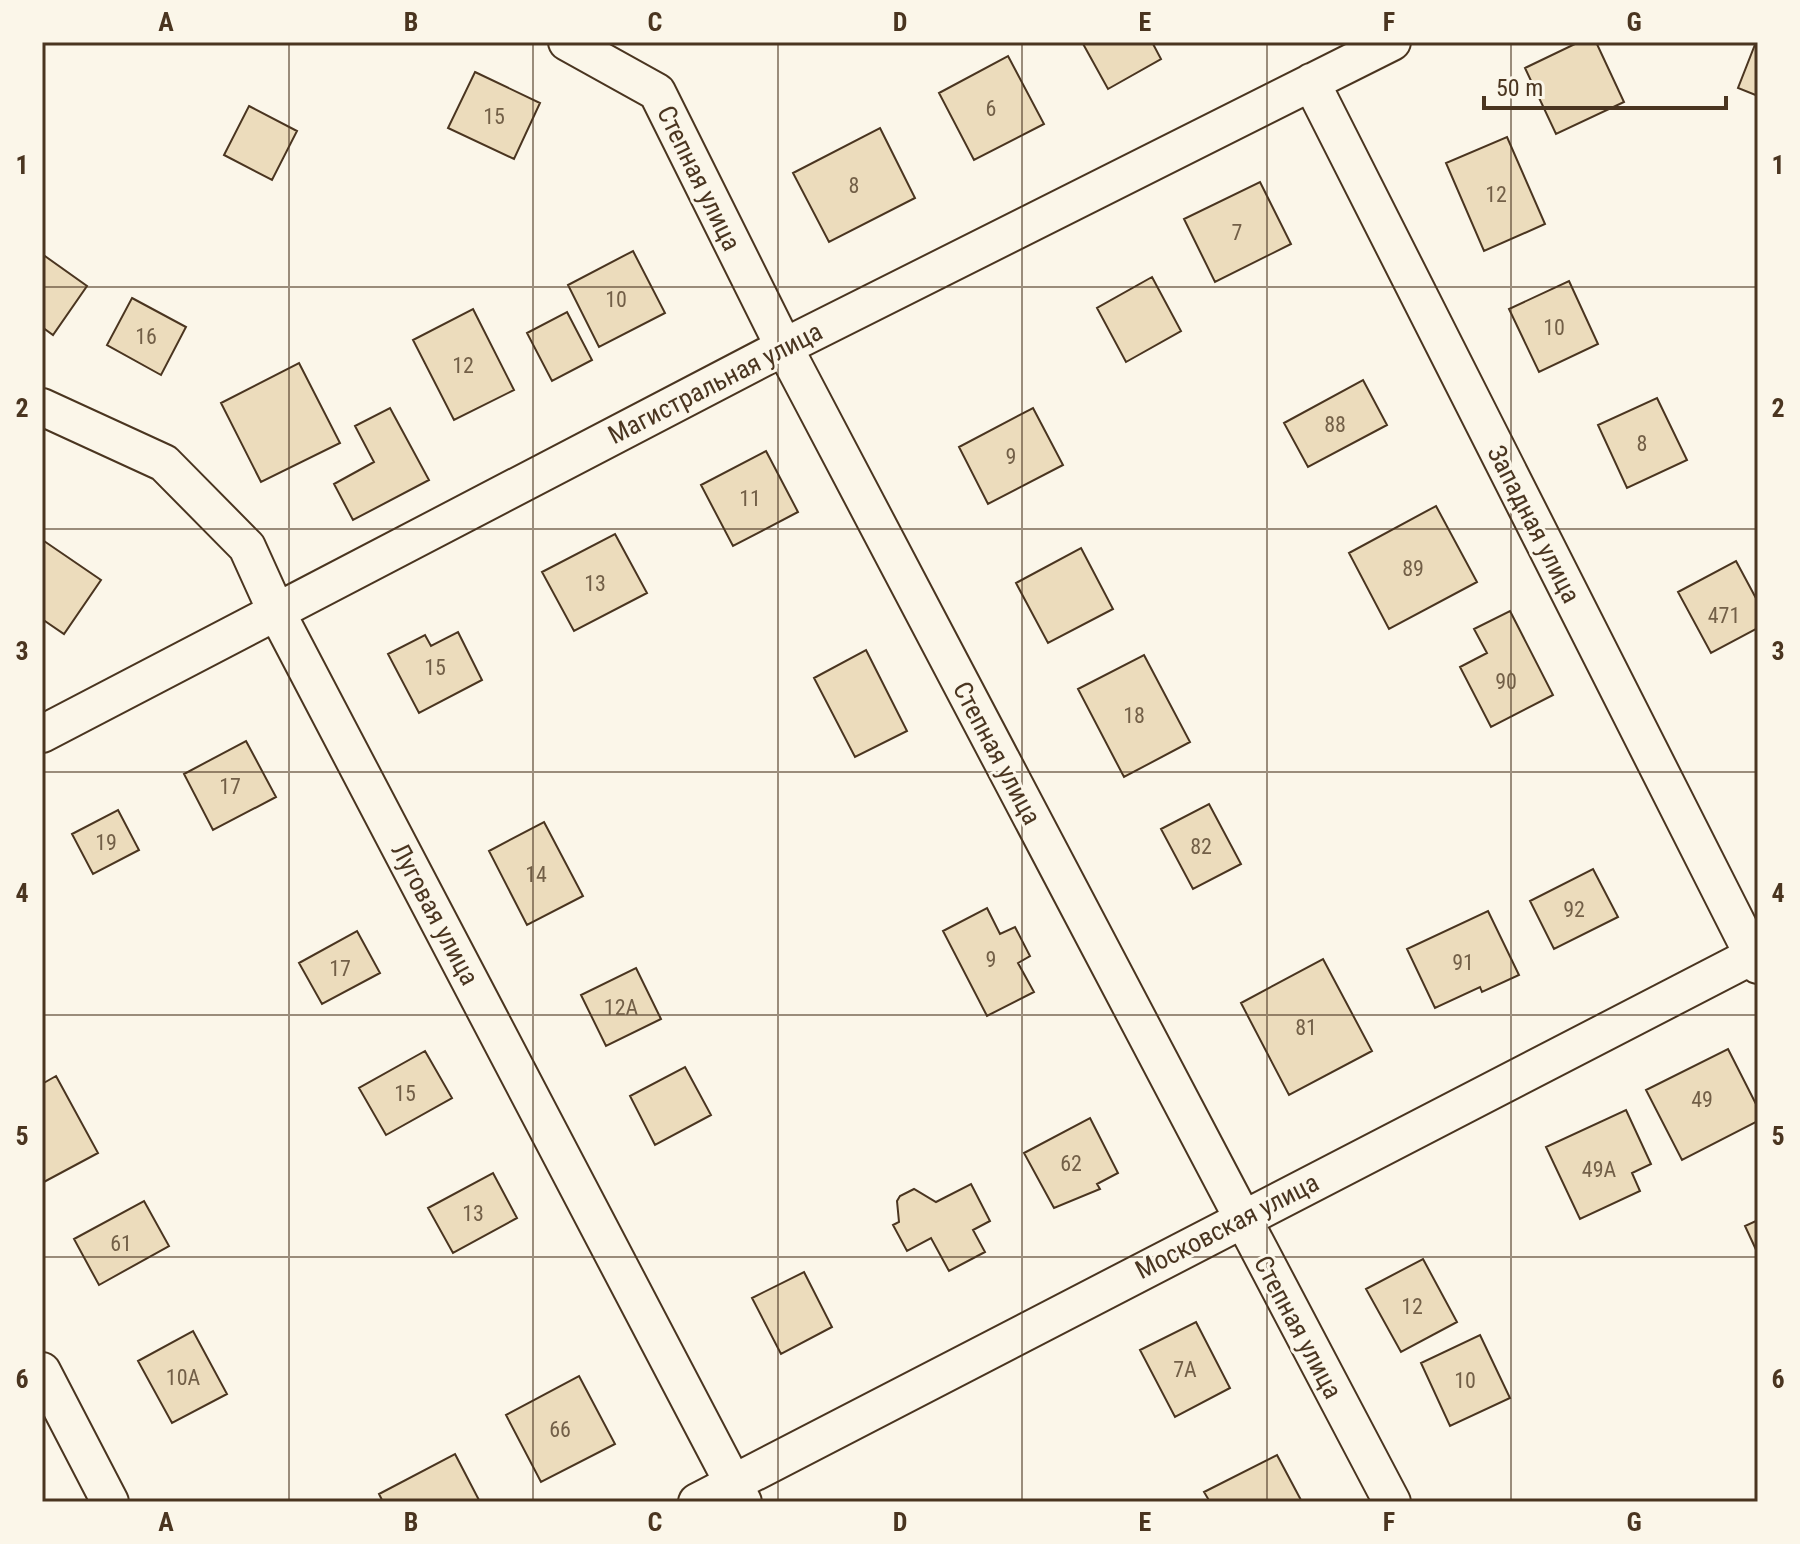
<svg xmlns="http://www.w3.org/2000/svg" width="1800" height="1544" font-family="'Roboto Condensed',sans-serif">
	<rect width="100%" height="100%" fill="#fbf6e9"/>
	<path fill="#ecdcbc" stroke="#4a3520" stroke-width="2" d="M1082,42H1152L1161,59L1108,89Z
		M1579,42H1596L1624,102L1556,134L1525,68Z
		M1756,42H1758V96L1738,88Z
		M1008,56L1044,124L974,160L939,93Z
		M475,72L540,103L514,159L448,128Z
		M249,106L297,131L272,180L224,155Z
		M880,128L915,198L829,242L793,173Z
		M1507,137L1545,224L1484,251L1446,163Z
		M1260,182L1291,244L1215,282L1184,219Z
		M633,251L665,313L599,347L568,285Z
		M42,254L87,286L53,335L42,327Z
		M1152,277L1181,331L1126,362L1097,308Z
		M1569,281L1598,344L1539,372L1509,309Z
		M132,298L186,327L161,375L107,345Z
		M473,309L514,390L454,420L413,340Z
		M567,312L592,360L552,381L527,333Z
		M299,363L340,443L261,482L221,403Z
		M1363,380L1387,425L1308,467L1284,423Z
		M1657,398L1687,460L1627,488L1598,425Z
		M390,408L429,480L353,520L334,484L374,462L355,426Z
		M1033,408L1063,465L988,504L959,447Z
		M766,451L798,512L733,546L701,485Z
		M1436,506L1477,582L1389,629L1349,553Z
		M615,534L647,593L574,631L542,572Z
		M44,541L101,580L64,634L42,619Z
		M1081,548L1113,609L1048,643L1016,583Z
		M1736,561L1758,602V628L1711,653L1678,592Z
		M1510,611L1553,695L1491,727L1460,667L1487,653L1474,629Z
		M458,632L482,680L419,713L388,654L425,635L431,646Z
		M866,650L907,731L855,757L814,678Z
		M1144,655L1190,742L1124,777L1078,689Z
		M246,741L276,797L213,830L184,774Z
		M1209,804L1241,864L1193,889L1161,829Z
		M118,810L139,850L93,874L72,834Z
		M544,822L583,896L527,925L489,851Z
		M1593,869L1618,917L1554,949L1530,901Z
		M987,908L1000,934L1015,927L1030,956L1018,963L1034,992L987,1016L943,931Z
		M1488,911L1519,975L1482,992L1480,987L1435,1008L1407,949Z
		M357,931L380,973L322,1004L299,963Z
		M1323,959L1372,1051L1289,1095L1241,1003Z
		M636,968L661,1019L606,1046L581,995Z
		M1728,1049L1758,1108V1121L1682,1160L1646,1090Z
		M425,1051L452,1098L386,1135L359,1088Z
		M685,1067L711,1115L655,1145L630,1096Z
		M56,1076L98,1153L42,1183V1084Z
		M1626,1110L1651,1164L1632,1173L1640,1191L1580,1219L1546,1147Z
		M1090,1118L1118,1173L1097,1184L1100,1189L1054,1208L1024,1153Z
		M493,1173L517,1218L453,1253L428,1208Z
		M971,1184L990,1221L973,1230L985,1252L949,1271L931,1238L907,1251L893,1225L899,1222L897,1201L900,1196L914,1189L936,1202Z
		M144,1201L169,1246L99,1285L74,1239Z
		M1758,1220V1254L1745,1226Z
		M1423,1259L1457,1322L1401,1352L1366,1289Z
		M804,1272L832,1327L781,1354L752,1298Z
		M1196,1322L1230,1388L1175,1417L1140,1350Z
		M193,1331L227,1394L172,1423L138,1361Z
		M1480,1335L1510,1398L1450,1426L1421,1363Z
		M579,1376L615,1444L541,1482L506,1415Z
		M455,1454L480,1502H383L379,1494Z
		M1277,1455L1302,1502H1210L1204,1492Z"/>
	<g fill="none" stroke-linecap="round" stroke-linejoin="round">
		<defs>
			<path id="minor" d="M567,42L657,92L784,347L1392,1502
				M1311,82L1758,965
				M42,407L164,463L247,547L276,611L743,1502
				M42,734L784,347L1392,42
				M42,1371L110,1502
				M697,1502L1758,953"/>
		</defs>
		<use href="#minor" stroke="#4a3520" stroke-width="40"/>
		<use href="#minor" stroke="#fbf6e9" stroke-width="36"/>
	</g>
	<path fill="none" stroke="#4a3520" stroke-width="2" stroke-opacity="0.55" d="M289,42V1502M533,42V1502M778,42V1502M1022,42V1502M1267,42V1502M1511,42V1502M42,287H1758M42,529H1758M42,772H1758M42,1015H1758M42,1257H1758"/>
	<g text-anchor="middle" stroke-width="6" stroke-linejoin="round" paint-order="stroke">
		<g font-size="22" fill="#725f47">
			<text x="991" y="116">6</text>
			<text x="494" y="124">15</text>
			<text x="854" y="193">8</text>
			<text x="1496" y="202">12</text>
			<text x="1237" y="240">7</text>
			<text x="616" y="307">10</text>
			<text x="1554" y="335">10</text>
			<text x="146" y="344">16</text>
			<text x="463" y="373">12</text>
			<text x="1335" y="432">88</text>
			<text x="1642" y="451">8</text>
			<text x="1011" y="464">9</text>
			<text x="750" y="506">11</text>
			<text x="1413" y="576">89</text>
			<text x="595" y="591">13</text>
			<text x="1724" y="623">471</text>
			<text x="435" y="675">15</text>
			<text x="1506" y="689">90</text>
			<text x="1134" y="723">18</text>
			<text x="230" y="794">17</text>
			<text x="106" y="850">19</text>
			<text x="1201" y="854">82</text>
			<text x="536" y="882">14</text>
			<text x="1574" y="917">92</text>
			<text x="991" y="967">9</text>
			<text x="1463" y="970">91</text>
			<text x="340" y="976">17</text>
			<text x="621" y="1015">12А</text>
			<text x="1306" y="1035">81</text>
			<text x="405" y="1101">15</text>
			<text x="1702" y="1107">49</text>
			<text x="1071" y="1171">62</text>
			<text x="1599" y="1177">49А</text>
			<text x="473" y="1221">13</text>
			<text x="121" y="1251">61</text>
			<text x="1412" y="1314">12</text>
			<text x="1185" y="1377">7А</text>
			<text x="183" y="1385">10А</text>
			<text x="1465" y="1388">10</text>
			<text x="560" y="1437">66</text>
		</g>
		<g font-size="26" fill="#4a3520" stroke="#fbf6e9">
			<text transform="translate(699 178) rotate(64)" y="9">Степная улица</text>
			<text transform="translate(715 383) rotate(-27)" y="9">Магистральная улица</text>
			<text transform="translate(1534 524) rotate(63)" y="9">Западная улица</text>
			<text transform="translate(997 753) rotate(62)" y="9">Степная улица</text>
			<text transform="translate(435 914) rotate(62)" y="9">Луговая улица</text>
			<text transform="translate(1227 1226) rotate(-27)" y="9">Московская улица</text>
			<text transform="translate(1298 1327) rotate(62)" y="9">Степная улица</text>
		</g>
	</g>
	<rect width="1800" height="1544" fill="none" stroke="#fbf6e9" stroke-width="88"/>
	<path d="M1484 96v12h242v-12" fill="none" stroke="#4a3520" stroke-width="4"/>
	<text x="1496" y="96" font-size="24" fill="#4a3520" stroke="#fbf6e9" stroke-width="6" paint-order="stroke">50 m</text>
	<rect x="44" y="44" width="1712" height="1456" fill="none" stroke="#4a3520" stroke-width="3"/>
	<g font-size="26" text-anchor="middle" font-weight="bold" fill="#4a3520">
		<text x="166" y="31">A</text>
		<text x="411" y="31">B</text>
		<text x="655" y="31">C</text>
		<text x="900" y="31">D</text>
		<text x="1145" y="31">E</text>
		<text x="1389" y="31">F</text>
		<text x="1634" y="31">G</text>
		<text x="22" y="174">1</text>
		<text x="1778" y="174">1</text>
		<text x="22" y="417">2</text>
		<text x="1778" y="417">2</text>
		<text x="22" y="660">3</text>
		<text x="1778" y="660">3</text>
		<text x="22" y="902">4</text>
		<text x="1778" y="902">4</text>
		<text x="22" y="1145">5</text>
		<text x="1778" y="1145">5</text>
		<text x="22" y="1388">6</text>
		<text x="1778" y="1388">6</text>
		<text x="166" y="1531">A</text>
		<text x="411" y="1531">B</text>
		<text x="655" y="1531">C</text>
		<text x="900" y="1531">D</text>
		<text x="1145" y="1531">E</text>
		<text x="1389" y="1531">F</text>
		<text x="1634" y="1531">G</text>
	</g>
</svg>
